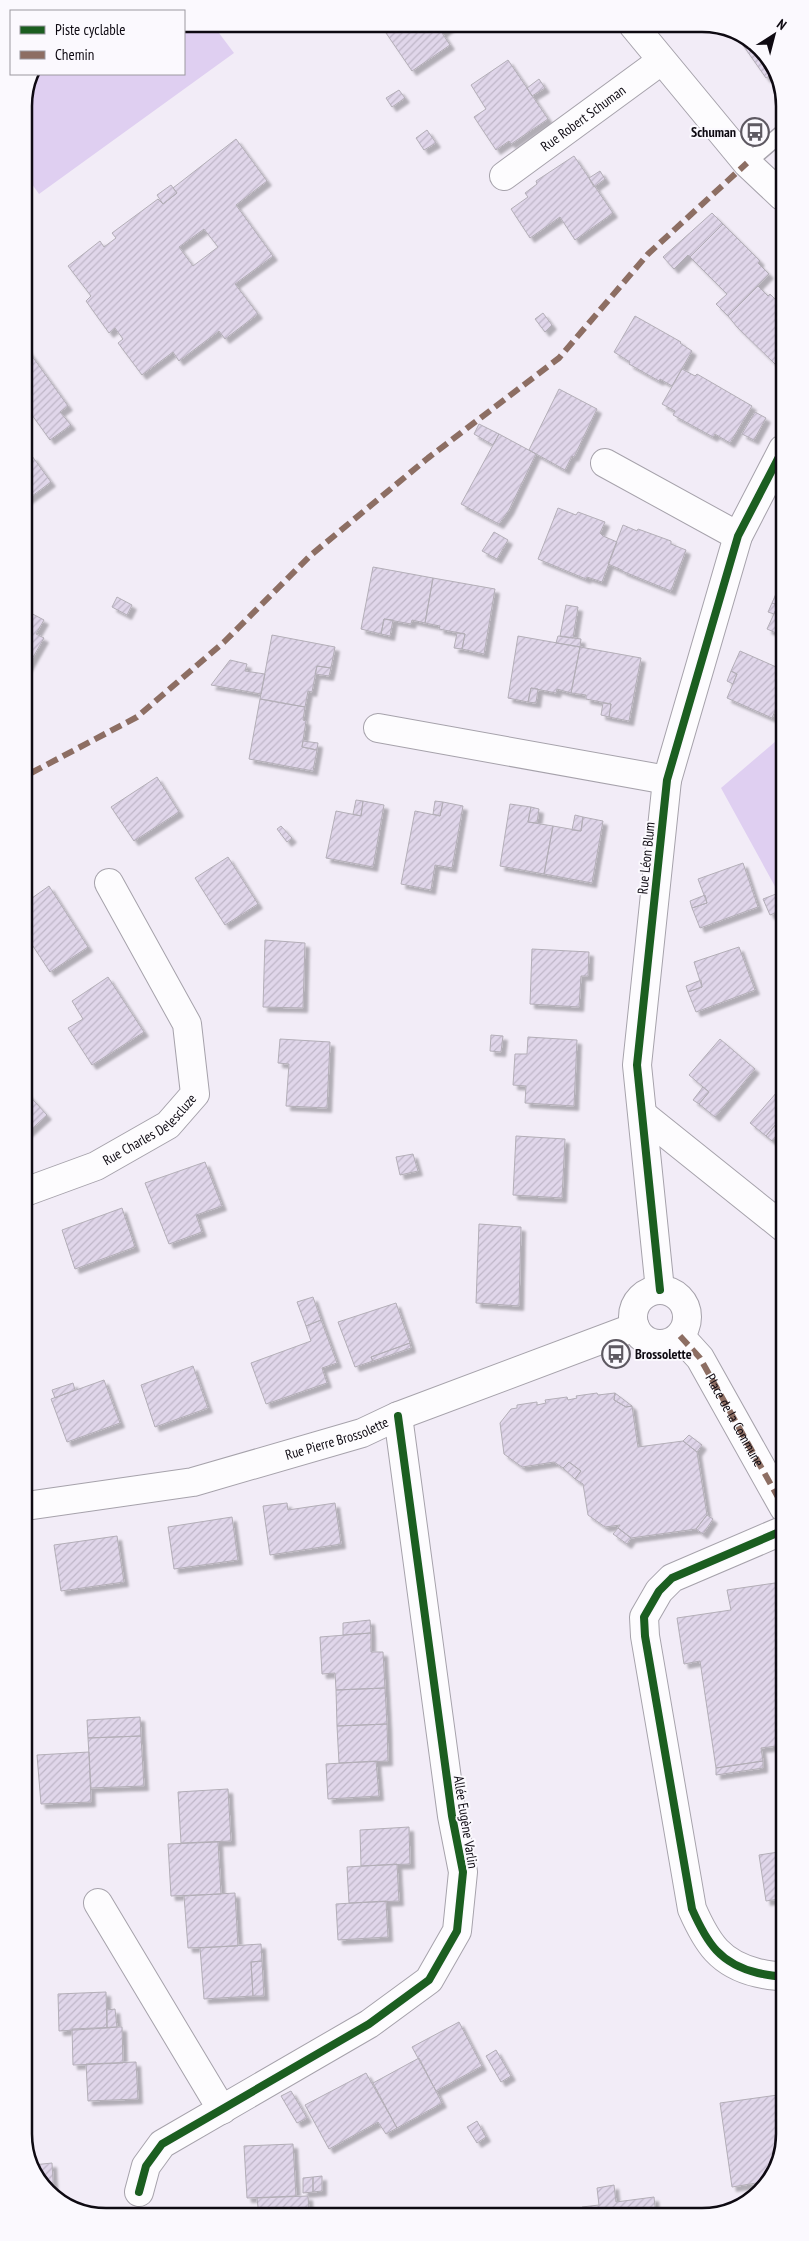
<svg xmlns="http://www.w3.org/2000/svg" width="809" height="2241" font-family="'PT Sans Narrow',sans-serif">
	<defs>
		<pattern id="building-hatch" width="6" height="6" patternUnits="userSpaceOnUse" patternTransform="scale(1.25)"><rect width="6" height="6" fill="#e0d6ea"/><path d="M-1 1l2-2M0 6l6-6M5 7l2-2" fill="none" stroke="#bfb6c8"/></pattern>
		<filter id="shadow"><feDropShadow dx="4.5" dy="4.5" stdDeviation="1" flood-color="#0004"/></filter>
	</defs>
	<rect width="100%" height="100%" fill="#f2ecf7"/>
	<path fill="#dfcff1" d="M184,29H216L234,53L39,194L24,173V102L37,74H184Z
		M783,735V901L721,788Z"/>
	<path fill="url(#building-hatch)" stroke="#b3aeb7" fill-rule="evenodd" filter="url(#shadow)" d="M451,26L442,33L450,45L412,71L386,33L396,27Z
		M739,36L753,41L774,73L766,78L740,41L742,40Z
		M508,60L548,119L511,144L509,141L496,150L474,117L486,109L471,85Z
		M539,79L545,88L532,96L527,88Z
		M399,90L405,98L392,107L386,98Z
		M427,130L436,143L424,150L416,138Z
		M236,139L267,181L236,205L273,256L235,284L258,314L225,339L219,331L179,361L173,352L142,375L118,343L123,339L115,328L109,333L86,301L91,296L68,266L100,241L104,247L116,238L112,233L158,199L163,204L177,193L173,188ZM204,229L218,247L193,266L179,247Z
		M574,156L613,213L575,240L560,217L530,238L511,209L528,197L525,193L537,184L536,181Z
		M600,171L605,179L594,187L589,178Z
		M171,185L177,193L163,204L157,195Z
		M712,213L723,224L690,257L688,255L674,269L663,257Z
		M723,224L760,261L758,263L769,274L728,316L716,304L727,294L690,257Z
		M758,286L768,296L770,294L783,307V356L775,364L737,327L728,316Z
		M543,313L552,325L545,332L535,319Z
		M635,316L681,342L680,343L692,351L672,386L660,379L659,381L629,364L630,362L614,352Z
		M24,345L68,406L60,412L71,425L50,440L24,404Z
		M682,369L695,376L697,374L752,406L730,443L715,434L713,437L673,415L675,411L662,404Z
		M559,389L597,409L574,457L572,456L565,470L529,450Z
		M755,412L766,418L754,440L742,434Z
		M479,424L499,434L493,445L474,434Z
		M499,434L536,454L509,510L499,524L461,504Z
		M32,456L51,482L24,502V462Z
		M558,508L576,515L578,512L605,522L600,533L603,536L617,542L602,582L587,577L586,579L538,559Z
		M623,525L637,531L638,529L671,541V544L686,550L671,591L622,571V570L608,564Z
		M494,532L508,540L497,559L482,551Z
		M373,567L433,578L425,623L412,620L411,624L384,619L381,634L361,629Z
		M433,578L495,589L484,654L462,649L465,634L439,629L440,626L425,623Z
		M781,582L783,583V636L767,629L778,605L772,603Z
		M117,597L132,605L127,615L112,607Z
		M772,603L778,605L774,614L768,612Z
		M566,605L578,607L573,638L560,636Z
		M25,610L44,620L36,634L44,638L27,668L25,667Z
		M384,619L393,620L390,636L381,634Z
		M457,633L465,634L462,649L454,648Z
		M272,635L335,647L331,668L317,666L312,692L308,691L305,707L260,699Z
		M518,636L580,647L571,693L557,689L556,693L531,688L528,702L508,698Z
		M558,636L581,639L580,647L556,643Z
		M580,647L641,658L629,721L609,717L611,704L586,699V695L571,693Z
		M740,651L783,670V692L772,718L727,698L737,674L731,671Z
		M230,660L247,664L245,671L265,674L261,694L211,685Z
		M317,666L331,668L329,676L315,674Z
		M731,671L737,674L733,684L727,681Z
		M531,688L538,689L536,703L528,702Z
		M260,699L305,707L303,720L306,721L302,747L317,750L313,771L249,759Z
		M603,703L611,704L609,717L601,715Z
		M303,741L318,743L317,750L302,747Z
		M157,777L179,812L134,841L111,807Z
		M356,800L363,801L361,816L353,814Z
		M363,801L384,805L373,867L326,858L336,811L361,816Z
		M435,801L443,802L440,816L433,814Z
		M443,802L463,806L452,868L435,865L431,890L401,884L415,811L440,816Z
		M510,804L531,807L528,822L553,826L544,874L500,866Z
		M531,807L539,809L537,823L528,822Z
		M575,815L583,817L581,831L572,830Z
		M583,817L603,821L592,883L544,874L553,826L581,831Z
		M281,826L292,838L287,842L277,829Z
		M228,857L258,904L225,925L195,878Z
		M743,863L758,907L700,928L692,908L707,903L698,879Z
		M49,886L88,947L50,972L25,934V903Z
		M776,894L783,910L770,915L763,899Z
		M705,895L707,903L692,908L690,901Z
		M265,940L305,943L303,1008L263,1007Z
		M739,947L755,990L696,1012L688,992L702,987L694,962Z
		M532,949L589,952L588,976H581L579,1007L530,1004Z
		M108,977L144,1032L92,1065L68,1028L83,1019L72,1001Z
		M701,980L702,987L688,992L686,986Z
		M491,1035L503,1036L501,1052L490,1051Z
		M528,1037L577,1040L574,1106L525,1103L526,1086L513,1085L515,1054H527Z
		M280,1039L330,1042L327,1108L286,1106L289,1064L278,1063Z
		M720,1039L755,1069L715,1117L699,1104L709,1092L689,1075Z
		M784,1084V1131L776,1124L766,1136L750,1123Z
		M703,1087L709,1092L699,1104L693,1100Z
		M25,1091L47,1115L25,1135Z
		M776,1124L782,1129L772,1141L766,1136Z
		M516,1136L565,1139L562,1198L513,1195Z
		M413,1154L418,1171L400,1175L396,1157Z
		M205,1162L222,1206L196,1215L202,1232L169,1244L145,1183Z
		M122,1208L135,1247L75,1269L62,1230Z
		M479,1224L521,1227L519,1306L476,1303Z
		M313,1297L321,1320L306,1326L297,1302Z
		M396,1303L410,1343L371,1357L373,1361L355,1367L338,1322Z
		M321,1320L337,1363L322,1368L327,1383L266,1404L251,1363L311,1341L306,1326Z
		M410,1343L411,1348L373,1361L371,1357Z
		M193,1366L208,1408L155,1427L141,1385Z
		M104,1380L120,1423L67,1442L51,1399Z
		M73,1383L75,1390L55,1398L52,1390Z
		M597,1393L598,1395L615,1393L614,1400L626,1407L632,1406L638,1447L683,1441L697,1452L707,1515L696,1529L631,1538L618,1528L620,1525L605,1527L588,1515L583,1484L575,1479L581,1471L569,1462L563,1468L554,1462L522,1467L504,1454L500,1423L511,1409L517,1408V1405L537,1402V1405L546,1403L545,1400L567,1397L568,1400L577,1398L576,1396Z
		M615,1393L632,1406L626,1407L614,1400Z
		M689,1435L702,1445L697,1452L683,1441Z
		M569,1462L581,1471L575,1479L563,1468Z
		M287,1503L288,1510L335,1503L341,1544L270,1555L263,1506Z
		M707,1515L713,1519L703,1534L696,1529Z
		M232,1517L238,1560L174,1569L168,1527Z
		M618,1528L631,1538L627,1544L613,1534Z
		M117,1536L124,1582L61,1591L54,1545Z
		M775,1583L785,1651V1745L761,1748L763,1761L716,1768L700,1661L684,1664L677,1618L731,1610L727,1590Z
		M370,1620L371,1633L343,1635V1623Z
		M371,1633V1652H383L385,1688L336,1690L335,1673L322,1674L320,1637Z
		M385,1688L387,1724L337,1726L336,1690Z
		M140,1717L141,1736L88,1738L87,1720Z
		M387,1724L388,1761L339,1763L337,1726Z
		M141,1736L144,1786L91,1788L88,1738Z
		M89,1752L91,1802L41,1804L37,1755Z
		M376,1761L379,1796L328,1799L326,1764Z
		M763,1761V1768L716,1775V1768Z
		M228,1789L231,1841L181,1843L178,1792Z
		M409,1827L410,1864L361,1866L360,1830Z
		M218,1842L221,1894L171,1896L168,1844Z
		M785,1851V1898L766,1901L759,1855Z
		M397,1864L399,1901L349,1903L347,1867Z
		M235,1893L238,1946L188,1948L184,1896Z
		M386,1901L388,1937L338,1940L336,1904Z
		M261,1944L262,1961L251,1962L253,1996L204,1999L200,1948Z
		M262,1961L264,1996H253L251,1962Z
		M106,1992L107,2028L59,2031L58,1994Z
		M115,2009L117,2027L107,2028V2010Z
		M459,2022L482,2066L436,2091L412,2047Z
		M117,2027H122L123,2063L73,2065L72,2029Z
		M496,2050L511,2076L501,2082L486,2056Z
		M419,2058L442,2103L397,2128L373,2083Z
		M136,2062L138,2099L88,2101L86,2064Z
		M366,2073L397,2128L386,2134L378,2122L329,2149L305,2105Z
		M291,2091L307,2118L297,2123L281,2096Z
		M785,2094V2134L769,2181L732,2187L720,2103Z
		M477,2121L486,2137L477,2143L467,2127Z
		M293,2144L296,2196L247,2198L244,2146Z
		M52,2163L54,2196L33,2165Z
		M322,2176V2191L313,2192V2177Z
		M313,2177V2192L303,2193V2178Z
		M614,2185L616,2202L654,2197L656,2215H583L582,2207L599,2205L597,2188Z
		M308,2196L309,2211L338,2209V2216H259L257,2198Z"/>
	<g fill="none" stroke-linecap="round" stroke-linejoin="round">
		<defs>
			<path id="service" d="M747,163L782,133"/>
			<g id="minor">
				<path id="s1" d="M504,176L661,61"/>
				<path d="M605,463L738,536"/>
				<path d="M378,728L667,780"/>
				<path d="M643,1115L784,1228"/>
				<path id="s2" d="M25,1192L96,1166L168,1125L195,1094L187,1024L109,883"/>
				<circle cx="660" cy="1317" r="27"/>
				<path d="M660,1290L637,1065L667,780L738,536L783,449"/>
				<path id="s3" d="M680,1336L700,1358L784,1508"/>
				<path id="s4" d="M26,1506L193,1482L362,1433L398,1416L635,1327"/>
				<path d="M784,1530L672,1578L659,1591L644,1617L645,1636L692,1909C707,1943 720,1964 758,1973C767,1975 776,1977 785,1976"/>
				<path d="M98,1903L222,2110"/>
				<path d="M139,2192L146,2166L162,2144L369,2024L429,1980L457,1931L463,1872L452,1816L398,1416"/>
			</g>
			<path id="tertiary" d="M633,25L747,163L782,196"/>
		</defs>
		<use href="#service" stroke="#a6a2ab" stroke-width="18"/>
		<use href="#minor" stroke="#a6a2ab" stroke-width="30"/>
		<use href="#tertiary" stroke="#a6a2ab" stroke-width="30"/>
		<use href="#service" stroke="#fdfcfe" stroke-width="15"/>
		<use href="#minor" stroke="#fdfcfe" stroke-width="28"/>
		<use href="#tertiary" stroke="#fdfcfe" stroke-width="28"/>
		<path stroke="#8d6e63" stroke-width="6" stroke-dasharray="12 6" stroke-linecap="butt" d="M31,773L137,717L224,642L311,555L428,458L559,358L648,254L747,163
			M680,1336L700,1358L784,1508"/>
		<defs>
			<path id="cycleway" d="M660,1290L637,1065L667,780L738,536L783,449
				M784,1530L672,1578L659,1591L644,1617L645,1636L692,1909C707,1943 720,1964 758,1973C767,1975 776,1977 785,1976
				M139,2192L146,2166L162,2144L369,2024L429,1980L457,1931L463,1872L452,1816L398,1416"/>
		</defs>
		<use href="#cycleway" stroke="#fbf9fe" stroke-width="11"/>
		<use href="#cycleway" stroke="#1b5e20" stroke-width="8"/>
	</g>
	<defs>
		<symbol id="bus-ring" viewBox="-11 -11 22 22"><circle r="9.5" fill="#fbf9fe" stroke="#5e5962" stroke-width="1.5"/><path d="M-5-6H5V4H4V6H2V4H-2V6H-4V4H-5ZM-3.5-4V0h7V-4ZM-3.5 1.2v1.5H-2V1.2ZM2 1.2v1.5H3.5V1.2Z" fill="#5e5962"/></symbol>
	</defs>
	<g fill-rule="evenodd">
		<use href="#bus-ring" x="739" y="116" width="32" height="32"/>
		<use href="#bus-ring" x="600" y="1338" width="32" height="32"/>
	</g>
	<g text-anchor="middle" stroke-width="4" stroke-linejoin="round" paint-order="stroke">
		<g font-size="14" fill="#0e0a12" stroke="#fbf9fe">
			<text dy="5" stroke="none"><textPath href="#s1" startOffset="98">Rue Robert Schuman</textPath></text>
			<text transform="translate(646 858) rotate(-84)" y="5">Rue Léon Blum</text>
			<text dy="5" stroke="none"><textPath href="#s2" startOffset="141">Rue Charles Delescluze</textPath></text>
			<text dy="5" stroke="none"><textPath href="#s3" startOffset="101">Place de la Commune</textPath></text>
			<text dy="5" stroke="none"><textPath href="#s4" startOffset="319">Rue Pierre Brossolette</textPath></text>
			<text transform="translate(466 1822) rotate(81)" y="5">Allée Eugène Varlin</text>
		</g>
		<g font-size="14" font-weight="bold" fill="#0e0a12" stroke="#fbf9fe" text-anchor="end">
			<text x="736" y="137">Schuman</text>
			<text x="635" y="1359" text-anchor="start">Brossolette</text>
		</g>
	</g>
	<path d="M0 0H809V2241H0ZM106 32H702A74 74 0 0 1 776 106V2134A74 74 0 0 1 702 2208H106A74 74 0 0 1 32 2134V106A74 74 0 0 1 106 32Z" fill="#fbf9fe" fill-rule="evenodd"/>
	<path fill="none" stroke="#0e0a12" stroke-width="2.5" d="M106 32H702A74 74 0 0 1 776 106V2134A74 74 0 0 1 702 2208H106A74 74 0 0 1 32 2134V106A74 74 0 0 1 106 32Z"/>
	<rect x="10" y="10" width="175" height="65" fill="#fbf9fe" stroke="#9c99a0"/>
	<rect x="20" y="26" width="25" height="8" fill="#1b5e20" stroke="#9c99a0"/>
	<text x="55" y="35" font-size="15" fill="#0e0a12">Piste cyclable</text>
	<rect x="20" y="51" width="25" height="8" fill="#8d6e63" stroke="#9c99a0"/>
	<text x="55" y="60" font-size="15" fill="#0e0a12">Chemin</text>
	<g transform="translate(774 35) rotate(36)" stroke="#fbf9fe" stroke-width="4" paint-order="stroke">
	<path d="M0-4L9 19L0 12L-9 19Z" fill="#0e0a12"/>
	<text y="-8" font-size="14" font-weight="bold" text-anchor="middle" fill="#0e0a12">N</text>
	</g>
</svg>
